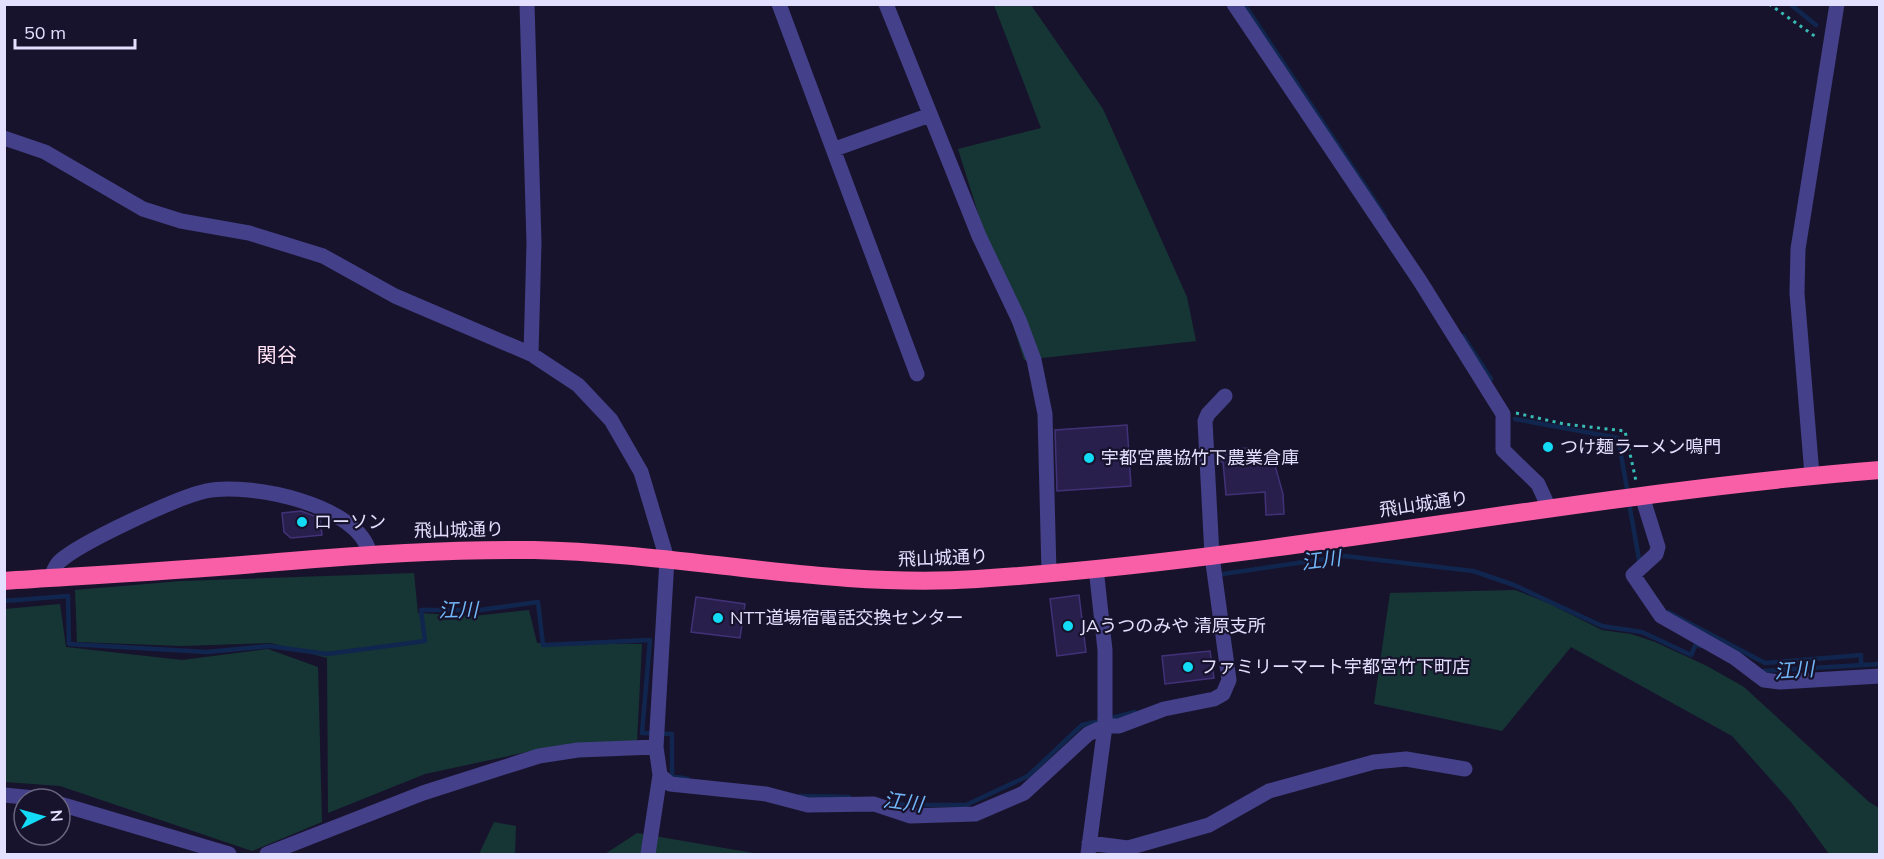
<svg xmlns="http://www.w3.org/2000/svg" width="1884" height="859" font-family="Mulish,'Noto Sans JP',sans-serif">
	<rect width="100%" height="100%" fill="#18132c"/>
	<path fill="#163636" d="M994,5H1031L1103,109L1187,297L1196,341L1024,360L958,149L1041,128Z
		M414,573L418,613L474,616L529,610L537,643L642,644L637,741L541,749L425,774L328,813L327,658L271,643L182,646L77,642L75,590L182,581Z
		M1515,590L1548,603L1602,630L1631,634L1655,642L1707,666L1744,687L1869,802L1879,808V854H1829L1791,802L1732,736L1571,647L1502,731L1374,704L1390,593Z
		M60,604L66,647L182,660L268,649L318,667L322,822L252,851L60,786L5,782V609Z
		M494,822L516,826L515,854H479Z
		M637,833L759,854H605Z"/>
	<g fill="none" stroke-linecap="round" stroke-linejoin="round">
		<path stroke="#10264e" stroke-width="4.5" d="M1244,4L1385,216
			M1790,4L1816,25
			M1463,336L1491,379
			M1515,419L1618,438L1628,494
			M1629,503L1640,565
			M1216,575L1345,556L1473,571L1514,585L1602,626L1642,632L1691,655L1696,644L1700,646
			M4,601L68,596L69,644L207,652L269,646L327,654L425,641L421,610H480L538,602L543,645L650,640L642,733L672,734V776L688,779
			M1668,612L1765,663L1861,655V665
			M1763,671L1880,664
			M1108,719L1135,712
			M800,796L849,797
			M890,802L906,805H966L1028,776L1082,725L1100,721"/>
	</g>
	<path fill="#291f4d" stroke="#413278" stroke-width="1.5" d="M1127,425L1131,486L1057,491L1055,430Z
		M1249,448L1250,457L1271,451L1283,494L1284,514L1266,515L1265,492L1226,495L1223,462H1220L1219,450Z
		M301,511L320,518L322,535L291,538L284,532L282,513Z
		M1079,595L1086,652L1057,656L1050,599Z
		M696,597L745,604L740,638L691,632Z
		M1210,651L1214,678L1165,684L1162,656Z"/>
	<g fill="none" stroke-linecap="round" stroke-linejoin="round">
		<path stroke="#36bbb5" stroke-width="3" stroke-dasharray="3 4.5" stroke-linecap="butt" d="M1769,4L1816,37
			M1516,413L1564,424L1625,431L1636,481"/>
		<path stroke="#444089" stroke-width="15" d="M527,4L534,243L531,354
			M779,4L917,374
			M886,4L979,236L1019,320L1034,360L1045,414L1049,573
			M1234,4L1420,281L1503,414V450L1538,484L1549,508
			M4,138L45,152L143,209L181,221L249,233L323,256L395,296L531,354L578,385L611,420L641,472L667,559L656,747L660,775L670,784L766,794L808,805L874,804L910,816L975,814L1024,793L1088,734L1105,726H1119L1164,709L1214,699L1223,694L1229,680L1212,556L1205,421L1208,414L1225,396
			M835,149L930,115
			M1812,475L1797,293L1798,249L1837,4
			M1642,496L1658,547L1656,554L1633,575L1661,616L1735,658L1764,680L1780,682L1880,676
			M50,578C53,573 55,566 59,562C79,543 178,497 206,491C249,482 359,504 370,554
			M4,795L45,799
			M60,804L229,854
			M1089,843L1128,848L1209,825L1269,791L1374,762L1406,759L1465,769
			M267,854L423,793L539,756L578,750L656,747
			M648,854L660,775
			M1088,854L1105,726V650L1096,568"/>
		<path stroke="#f95fa6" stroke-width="18" d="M4,581C96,575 187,570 278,562C363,555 448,549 534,550C682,553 829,589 977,579C1280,559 1577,494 1880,470"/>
	</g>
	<g fill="#13dbf6" stroke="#18132c" stroke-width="2">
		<circle cx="1548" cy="447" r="6"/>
		<circle cx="1089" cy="458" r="6"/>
		<circle cx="302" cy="522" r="6"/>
		<circle cx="718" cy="618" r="6"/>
		<circle cx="1068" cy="626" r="6"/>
		<circle cx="1188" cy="667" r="6"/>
	</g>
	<g text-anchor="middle" stroke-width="4.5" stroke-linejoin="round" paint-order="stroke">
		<g font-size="18" fill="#e3dffe" stroke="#18132c" text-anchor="start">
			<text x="1560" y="453">つけ麺ラーメン鳴門</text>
			<text x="1101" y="464">宇都宮農協竹下農業倉庫</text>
			<text x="314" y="528">ローソン</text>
			<text x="730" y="624">NTT道場宿電話交換センター</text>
			<text x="1080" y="632">JAうつのみや 清原支所</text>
			<text x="1200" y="673">ファミリーマート宇都宮竹下町店</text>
		</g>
		<g font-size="18" fill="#e3dffe" stroke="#18132c">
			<text transform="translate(1424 504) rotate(-8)" y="6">飛山城通り</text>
			<text transform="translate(459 530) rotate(-1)" y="6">飛山城通り</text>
			<text transform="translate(943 558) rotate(-2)" y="6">飛山城通り</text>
		</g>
		<g font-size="20" fill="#fee1f3" stroke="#18132c">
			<text x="277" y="362">関谷</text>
		</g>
		<g font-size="20" font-style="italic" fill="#71b8fa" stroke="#18132c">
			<text transform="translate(1321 560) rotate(-7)" y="7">江川</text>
			<text transform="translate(458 610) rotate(-1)" y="7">江川</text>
			<text transform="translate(1794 670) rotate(-4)" y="7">江川</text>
			<text transform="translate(903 802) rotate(7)" y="7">江川</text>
		</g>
	</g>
	<rect width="1884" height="859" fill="none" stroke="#e3dffe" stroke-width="12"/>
	<g transform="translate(42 817) rotate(85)"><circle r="28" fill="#18132c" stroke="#696580" stroke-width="1.5"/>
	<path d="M0-4.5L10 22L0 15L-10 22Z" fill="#13dbf6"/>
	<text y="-9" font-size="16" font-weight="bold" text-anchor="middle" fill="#e3dffe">N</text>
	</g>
	<path d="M15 39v9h120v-9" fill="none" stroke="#e3dffe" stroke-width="3"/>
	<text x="24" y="39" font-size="18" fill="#e3dffe" stroke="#18132c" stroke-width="4.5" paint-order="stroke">50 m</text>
</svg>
